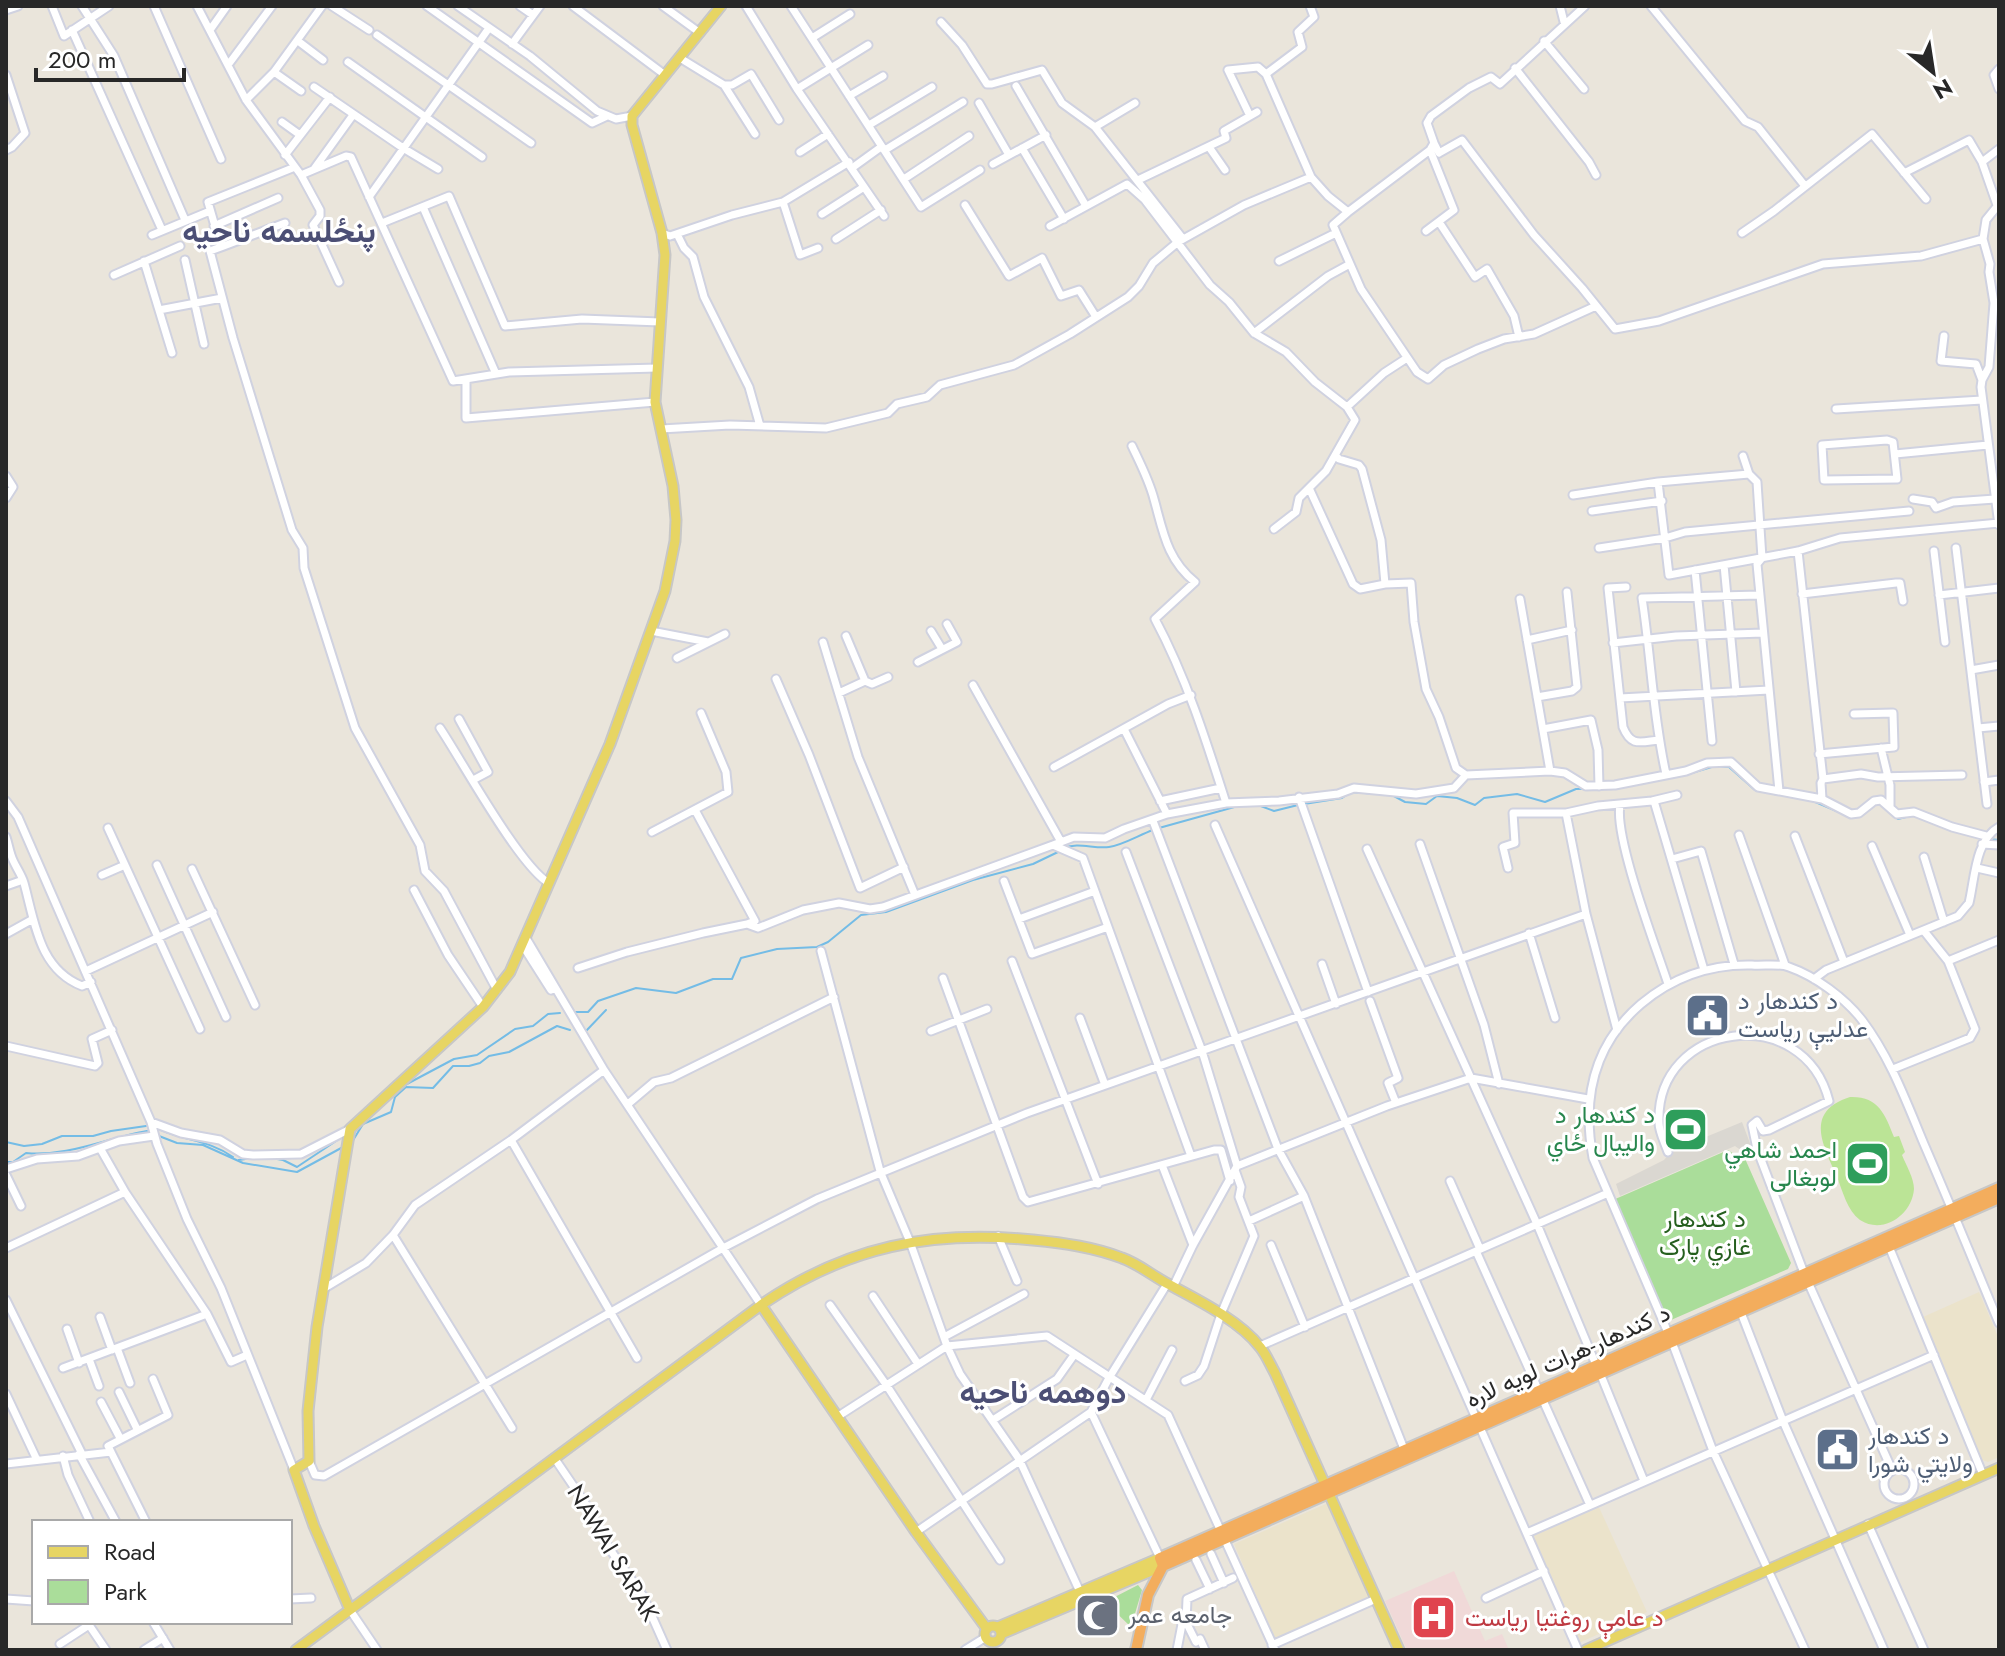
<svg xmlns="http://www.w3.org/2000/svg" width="2005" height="1656" font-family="Jost,Vazirmatn,sans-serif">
	<rect width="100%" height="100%" fill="#eae5db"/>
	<path fill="#ebe3cb" d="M1979,1292L1999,1339V1457L1988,1462L1982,1460L1923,1317Z
		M1328,1503L1370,1597L1275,1639L1234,1544Z
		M1597,1503L1647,1612L1579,1643L1530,1534Z"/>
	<path fill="#f0d9d8" d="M1454,1571L1485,1641L1502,1634L1509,1650H1407L1385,1601Z"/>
	<path fill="#aadd9a" d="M1728,1150L1737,1156L1743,1154L1791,1263L1788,1269L1671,1320L1665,1318L1613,1200Z
		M1138,1585L1142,1590L1131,1627L1105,1602Z"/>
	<path fill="#bbe496" d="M1850,1097C1878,1096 1885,1114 1894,1137L1899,1136L1905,1152L1902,1155C1906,1165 1914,1178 1914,1189C1912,1215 1883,1235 1860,1220C1847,1210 1843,1192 1837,1177C1824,1146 1803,1112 1850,1097Z"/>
	<path fill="#dad7d1" d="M1742,1122L1751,1146L1749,1149L1742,1151L1735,1146L1620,1196L1616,1184L1664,1160L1672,1151Z"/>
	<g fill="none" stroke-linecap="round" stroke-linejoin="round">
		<path stroke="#74bce6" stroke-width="2" d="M1688,774L1715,766L1729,767L1755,790L1779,795
			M1813,801L1853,818L1865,812
			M1304,804L1342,798L1351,792L1392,795L1405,802L1426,804L1437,796L1457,798L1475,805L1484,798L1517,794L1545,802L1576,789L1616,788
			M1258,805L1274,811L1298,805
			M1889,811L1898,819L1914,815
			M1159,828L1238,806
			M1988,839L1999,840
			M1064,848C1078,842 1094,849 1109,847C1123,845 1139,835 1153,830
			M573,1012H588L598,1001L636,988L676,993L713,979H732L741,958L777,949L817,947L828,942L861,915L886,912L973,880L1033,864L1058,852
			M587,1030L606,1010
			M405,1085L454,1059L477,1055L515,1029L533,1026L548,1014L560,1013
			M159,1129C185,1141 209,1140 233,1157
			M159,1136L177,1143L203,1145L243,1163L297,1172L343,1147
			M6,1142L24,1146L42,1144L62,1136H93L111,1131L146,1126
			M352,1142L363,1124L391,1112L395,1097L406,1087L433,1088L453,1066H469L480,1063L489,1056L509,1052L557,1026L570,1030
			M271,1158L283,1160L297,1167L345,1135
			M239,1160L252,1158
			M6,1162H13L26,1153C68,1157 106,1138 147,1131"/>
		<defs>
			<path id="minor" d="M52,6L64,36L109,6
				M82,6L114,56L185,220
				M154,6L221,159
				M197,6L246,100L301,175L320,210V216L313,225L339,282
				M332,6L369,30
				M427,6L592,123L607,116
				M458,6L530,56L597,111L616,119L632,116
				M520,6L533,15
				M573,6L665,75
				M663,6L700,33
				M746,6L797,89L884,216
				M791,6L921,207L980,170
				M1310,6L1314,17L1298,32L1302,47L1266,74L1311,177
				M1560,6L1564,22
				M1651,6L1745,121L1758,127L1805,186
				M6,10L18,6
				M941,22L962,45L987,84H992L1042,70L1062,103L1095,127L1183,239
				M72,30L162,230
				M210,30L227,6
				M377,35L531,143
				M812,38L850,14
				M298,41L323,60
				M1544,41L1584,89
				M512,44L540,6
				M680,58L724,85H732L751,74L779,120
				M348,62L482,157
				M228,65L272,6
				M1515,68L1589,162L1596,175
				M1999,69L1994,75L1999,89
				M274,72L301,91
				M6,75L25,133L12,147L6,150
				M724,85L755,134
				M1016,86L1086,206
				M314,87L403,148L438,169
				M797,89L868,45
				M849,96L883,76
				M246,100L274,72L322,6
				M979,103L1009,155
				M1250,116L1228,70L1258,67L1266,74
				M282,122L300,135
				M869,125L932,87
				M1095,127L1135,103
				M1434,143L1439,153L1462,140L1534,235L1582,288L1615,329L1659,321L1823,264L1921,256L1983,239
				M1209,147L1225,170
				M1022,148L1064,219
				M885,150L963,102
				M800,152L828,134
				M285,155L330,97
				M1982,162L1999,149
				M993,164L1046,135
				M295,167L208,202L221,247L210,251L233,338L292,530L303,548L304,568L355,728L420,845L425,871L444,891L497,990
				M852,168L881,147
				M314,169L353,115
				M1904,173L1969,140L1982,162L1997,205
				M301,175L346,156L351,157L453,381L509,372L657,368
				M904,179L969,136
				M1138,180L1226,138L1224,131L1257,112
				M369,197L489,28
				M783,202L800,255L818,248
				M965,205L1009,276L1042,258L1061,296L1079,290L1096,317
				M423,207L496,374
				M1348,212L1333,225L1361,289L1417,372L1428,379L1444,365L1478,349L1504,339L1534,334L1596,306
				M822,214L864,187
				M1439,222L1475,277L1487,269L1514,316L1519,337
				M382,223L449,196L505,326L582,319L660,322
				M214,226L278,198
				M1050,226L1127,184L1145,200L1210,285L1229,302L1254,333L1286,352L1315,382L1347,407L1355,420L1326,471L1299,498L1296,512L1274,529
				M1426,231L1454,210L1430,150
				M662,233L670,236L732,215L783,202L849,162
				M1742,233L1774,211L1872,134L1926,199
				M677,234L684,248L693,257L704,297L749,387L760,426
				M152,235L210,211
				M836,239L881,210
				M221,247L285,223
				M185,260L204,344
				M144,261L172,353
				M1279,261L1336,233
				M114,275L180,246
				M159,310L222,298
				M1254,333L1328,276L1350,264
				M1944,336L1941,361L1976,364L1982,380
				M466,381V418L655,402
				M1347,407L1384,373L1407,358
				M1836,409L1982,400
				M661,429L730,425L826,428L888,413L897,404L927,397L940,385L1014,365L1070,334L1128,297L1139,286L1153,263L1178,242L1244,205L1311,177L1328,196L1348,212L1430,150L1434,143L1427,123L1431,116L1469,88L1491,77L1500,84L1585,6
				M1887,440L1893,442L1897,479L1824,480L1822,445Z
				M1132,446C1140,463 1149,480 1154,499C1163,531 1167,560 1195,582L1155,619C1186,677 1206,740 1226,803
				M1895,454L1988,445
				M1336,456L1339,459L1359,465L1362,469L1381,540L1385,584L1411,583L1414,622L1426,689L1439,717L1456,768L1466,775L1550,771L1565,773L1586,786L1615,785L1686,771L1707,763L1731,762L1758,787L1822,799L1851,814L1859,813L1874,801L1881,800L1897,814L1914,812L1952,827L1986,836
				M1743,456L1749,474L1757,482L1762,558L1757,564L1779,791
				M6,476L13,487L6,498
				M1658,482L1669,575L1798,551L1840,538L1999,523
				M1309,488L1353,584L1360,589L1385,584
				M1573,495L1658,482L1749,474
				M1913,499L1932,502L1936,508L1953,502L1995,499
				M1592,511L1662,501
				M1999,525L1981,387L1982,380L1989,367L1994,303L1989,272L1990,264L1983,239L1986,220L1999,204
				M1599,548L1665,538L1685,532L1909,511
				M1956,548L1987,804
				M1798,551L1823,779L1821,783L1822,799
				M1934,551L1945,642
				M1724,565L1736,692
				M1695,570L1712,741
				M1626,587L1608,588L1623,727C1631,747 1640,742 1658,740
				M1802,594L1896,583H1900L1903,601
				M1939,595L1999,588
				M1520,599L1550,771
				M651,631L708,642
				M931,631L942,649
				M846,636L865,681
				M1527,640L1572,630
				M823,642L858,757L915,895
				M1613,643L1676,636L1763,633
				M677,658L725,634
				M918,662L957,642L947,624
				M1971,670L1999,665
				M776,679L809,755L860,888L904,867
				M973,685L1060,840
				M839,693L865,681L872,684L888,677
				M1537,697L1572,691L1577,687L1567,592
				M1620,698L1769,690
				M459,719L488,772L473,780
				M440,728C462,761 520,867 549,883
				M1978,728L1999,726
				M1124,729L1167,814
				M1543,729L1591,720L1598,750L1599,786
				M1881,748L1890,785V806
				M1819,754L1894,747L1893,713L1854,714
				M1054,767L1168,704L1191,695
				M1666,774C1653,716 1651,657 1642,598L1759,595
				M1823,779L1861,774L1878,777L1962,775
				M1984,782L1999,780
				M1299,797L1368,992
				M6,801L18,817L151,1122L157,1144L187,1219L221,1288L294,1470
				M1160,801L1221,788
				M1654,801L1704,970
				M1620,805C1614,838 1656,947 1668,984
				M695,810L755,921L747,924
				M1566,813L1586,914L1617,1030
				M1153,821L1278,1149L1304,1196L1406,1454
				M1215,825L1578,1650
				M108,828L200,1029
				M652,832L728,792L726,772L701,713
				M1739,835L1785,965
				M1795,836L1844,962
				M6,837C8,843 9,849 11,855C14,865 21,873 24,883C35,923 39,969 82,986L91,982
				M1420,844L1484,1025L1499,1084
				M1982,844L1999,845
				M1053,845L1074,837L1105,838L1124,829L1167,814L1226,803L1279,801L1338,794L1354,788L1416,794L1454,788L1466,775
				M1872,846L1910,935
				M1367,849L1537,1224L1596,1365
				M1126,852L1202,1051L1237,1166
				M1924,857L1944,922
				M1672,859L1701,851L1734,964
				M157,865L226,1017
				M1508,868L1503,847L1515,843L1513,813H1566L1598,806L1652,801L1677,795
				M1977,868L1999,873
				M192,869L255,1005
				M102,875L125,865
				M1004,881L1032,954L1108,927
				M6,886L23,880
				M414,890L448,955L483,1007
				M1019,919L1095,891
				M1529,933L1555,1018
				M6,934L33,919
				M526,938L604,1070L761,1305
				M523,946L551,990
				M821,951L880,1171L910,1242L947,1346L960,1374L1019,1459L1081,1594
				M1012,961L1098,1184
				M1948,961L1999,940
				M1322,964L1336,1004
				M578,968L627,952L703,933L747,924L758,928L803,910L839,903L870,909L883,907L1053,845L1083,858L1191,1156
				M86,971L213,912
				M943,978L1023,1197L1028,1202L1214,1150H1221L1230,1181
				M1814,979L1826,970L1958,916L1969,903C1975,878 1975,840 1999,827
				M1370,1001L1398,1078L1388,1083L1396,1103
				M1080,1018L1105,1085
				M931,1031L987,1009
				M6,1046L95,1066L98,1063L92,1039L112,1030
				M1893,1069L1970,1038L1975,1029L1948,961L1924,931
				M628,1104L654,1082L671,1078L834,997
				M151,1122L181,1133L220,1140L243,1154L253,1155L301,1154L350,1129
				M511,1140L637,1358
				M100,1148L125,1192L207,1314L231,1362L247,1355
				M1668,1152C1665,1143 1659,1132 1659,1123C1655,1021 1804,1001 1829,1101L1769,1130L1763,1131L1757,1121L1752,1125L1757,1149L1804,1273L1892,1470
				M1162,1165L1193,1245
				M6,1169L37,1159L78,1156L119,1141L154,1136
				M6,1175L21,1206
				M1450,1181L1480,1249
				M1249,1221L1304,1196
				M393,1235L512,1428
				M998,1236L1017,1281
				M1888,1244L1983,1475
				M1271,1245L1305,1327
				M6,1248L125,1192
				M1476,1251L1590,1505
				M1173,1287L1193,1245L1237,1166L1387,1106L1471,1078L1588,1099
				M323,1289L366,1263L393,1235L415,1205L511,1140L604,1070
				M873,1296L918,1364
				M6,1300L82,1454
				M830,1305L887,1386L1000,1560
				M1740,1310L1783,1421L1884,1650
				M100,1317L112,1350
				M67,1329L79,1363
				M944,1337L1024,1294
				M1260,1346L1608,1193
				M117,1348L130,1383
				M89,1359L99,1386
				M63,1368L207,1314
				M1600,1373L1644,1481
				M1185,1381L1198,1375L1204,1366L1221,1314L1254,1236L1239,1197L1241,1187L1235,1170
				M119,1392L137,1429
				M6,1394L37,1460
				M1146,1400L1172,1350
				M101,1402L120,1438
				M837,1417L947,1346L1047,1336L1168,1415L1275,1650
				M993,1420L1057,1379L1074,1355
				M79,1454L116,1522
				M63,1456L68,1475L90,1522
				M555,1459L589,1509L609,1548L643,1596L667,1650
				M309,1461L315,1475L324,1476L723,1248L817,1199L1027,1113L1586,914
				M6,1464L111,1452
				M1884 1484a15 15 0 1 1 30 0a15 15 0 1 1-30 0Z
				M146,1522L108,1446L168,1415L153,1379
				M1868,1524L1924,1650
				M916,1532L1091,1412
				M1527,1533L1934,1355
				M1211,1554L1224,1583
				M1160,1558L1091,1412L1109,1378L1167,1284
				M1196,1560L1210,1589
				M1486,1598L1544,1571
				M6,1599L34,1601
				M290,1599L311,1598
				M350,1610L377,1650
				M87,1622L106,1650
				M153,1622L170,1650
				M60,1644L89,1625
				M1272,1645L1376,1599
				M144,1650L163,1638
				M965,1650L986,1637
				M1177,1650L1183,1619
				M1205,1650L1200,1639L1196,1642L1186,1622L1187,1599L1233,1578
				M1805,1650L1713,1451L1672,1342L1593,1158C1582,1099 1593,1045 1641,1004C1673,977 1711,964 1752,965C1764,966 1778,963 1789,967C1815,976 1845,998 1862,1020C1890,1057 1906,1101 1924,1144C1950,1204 1974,1263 1999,1323"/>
			<path id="major" d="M721,6L632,116V125L662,233L665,255L655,402L673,486L676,520L675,541L665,591L610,744L510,972L483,1007L350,1129L317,1327L308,1411L309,1461L294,1470L314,1526L350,1610L761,1305L916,1532L987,1629
				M761,1305C847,1246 931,1230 1033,1240C1064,1243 1093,1247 1122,1258C1139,1264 1154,1277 1170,1285C1198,1300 1240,1321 1260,1347C1266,1354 1270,1364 1275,1373L1399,1650
				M985 1634a8 8 0 1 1 16 0a8 8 0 1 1-16 0Z
				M998,1627L1160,1558
				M1001,1634L1163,1566
				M296,1650L350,1610
				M1586,1650L1999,1468"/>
			<path id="highway" d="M1163,1566L1160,1558L1999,1188
				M1136,1650L1148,1595L1163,1566L1999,1198"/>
		</defs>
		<use href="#minor" stroke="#d0d2e0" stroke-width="11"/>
		<use href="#major" stroke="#c7c7c7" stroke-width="13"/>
		<use href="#highway" stroke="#c7c7c7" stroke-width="14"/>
		<use href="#minor" stroke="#fff" stroke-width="7"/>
		<use href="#major" stroke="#e7d563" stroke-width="9"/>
		<use href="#highway" stroke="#f3ad5d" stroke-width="10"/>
	</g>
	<defs>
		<symbol id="civic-square" viewBox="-11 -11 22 22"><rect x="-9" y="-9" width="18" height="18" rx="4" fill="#5c6f8a" stroke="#fff"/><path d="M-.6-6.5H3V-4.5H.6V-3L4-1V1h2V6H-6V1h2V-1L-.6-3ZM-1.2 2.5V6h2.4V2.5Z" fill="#fff"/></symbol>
		<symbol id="stadium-square" viewBox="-11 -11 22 22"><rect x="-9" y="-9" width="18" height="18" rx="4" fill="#2e9e5b" stroke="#fff"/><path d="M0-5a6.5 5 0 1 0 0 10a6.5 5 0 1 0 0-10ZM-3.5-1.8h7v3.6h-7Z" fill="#fff"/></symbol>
		<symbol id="mosque-square" viewBox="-11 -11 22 22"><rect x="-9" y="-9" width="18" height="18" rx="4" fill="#6b7280" stroke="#fff"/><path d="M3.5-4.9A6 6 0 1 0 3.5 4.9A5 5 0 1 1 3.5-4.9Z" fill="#fff"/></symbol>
		<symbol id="hospital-square" viewBox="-11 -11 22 22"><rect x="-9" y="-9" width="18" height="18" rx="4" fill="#e0444e" stroke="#fff"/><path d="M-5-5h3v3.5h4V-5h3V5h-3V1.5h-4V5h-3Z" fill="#fff"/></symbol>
	</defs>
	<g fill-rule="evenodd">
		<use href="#civic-square" x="1682" y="990" width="51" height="51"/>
		<use href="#stadium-square" x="1660" y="1104" width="51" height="51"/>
		<use href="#stadium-square" x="1842" y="1138" width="51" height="51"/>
		<use href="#civic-square" x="1812" y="1424" width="51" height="51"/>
		<use href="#mosque-square" x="1072" y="1590" width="51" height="51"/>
		<use href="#hospital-square" x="1408" y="1592" width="51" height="51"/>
	</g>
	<g text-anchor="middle" stroke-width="6" stroke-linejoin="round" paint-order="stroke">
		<g font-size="24" fill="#4e5e75" stroke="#fff" text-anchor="start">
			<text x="1738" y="1009">د کندهار د<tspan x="1738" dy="28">عدلیې رياست</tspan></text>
			<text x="1868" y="1444">د کندهار<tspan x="1868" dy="28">ولايتي شورا</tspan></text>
		</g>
		<g font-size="24" fill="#27864d" stroke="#fff" text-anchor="end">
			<text x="1655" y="1123">د کندهار د<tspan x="1655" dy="28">واليبال ځاي</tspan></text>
			<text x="1837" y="1158">احمد شاهي<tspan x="1837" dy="28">لوبغالی</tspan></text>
		</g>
		<g font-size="24" fill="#255f1e" stroke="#fff">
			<text x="1705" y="1227">د کندهار<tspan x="1705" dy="28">غازي پارک</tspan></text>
		</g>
		<g font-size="24" fill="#282828" stroke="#fff">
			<text transform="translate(1568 1356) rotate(-24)" y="8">د کندهار-هرات لويه لاره</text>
			<text transform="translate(613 1553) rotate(59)" y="8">NAWAI SARAK</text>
		</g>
		<g font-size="24" fill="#5b616d" stroke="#fff" text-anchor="start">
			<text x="1128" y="1623">جامعه عمر</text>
		</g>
		<g font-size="24" fill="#be3a42" stroke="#fff" text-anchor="start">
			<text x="1465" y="1626">د عامې روغتیا ریاست</text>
		</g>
		<g font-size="32" font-weight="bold" fill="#4c4f75" stroke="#fff">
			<text x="279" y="242">پنځلسمه ناحیه</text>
			<text x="1043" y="1403">دوهمه ناحیه</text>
		</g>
	</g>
	<rect width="2005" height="1656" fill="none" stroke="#282828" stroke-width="16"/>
	<rect x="32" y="1520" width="260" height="104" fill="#ffffff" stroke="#a9a9a9" stroke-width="2"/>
	<rect x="48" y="1546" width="40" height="12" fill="#e7d563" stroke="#a9a9a9" stroke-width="2"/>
	<text x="104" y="1560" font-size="24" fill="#282828">Road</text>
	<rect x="48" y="1580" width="40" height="24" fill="#aadd9a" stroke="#a9a9a9" stroke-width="2"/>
	<text x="104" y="1600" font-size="24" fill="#282828">Park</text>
	<g transform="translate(1933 72) rotate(150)" stroke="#ffffff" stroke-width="6" paint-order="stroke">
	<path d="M0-6L14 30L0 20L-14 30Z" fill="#282828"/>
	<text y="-12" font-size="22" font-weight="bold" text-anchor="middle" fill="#282828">N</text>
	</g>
	<path d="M36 68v12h148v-12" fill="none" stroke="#282828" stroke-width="4"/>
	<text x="48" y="68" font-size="24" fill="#282828" stroke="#ffffff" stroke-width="6" paint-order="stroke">200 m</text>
</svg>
